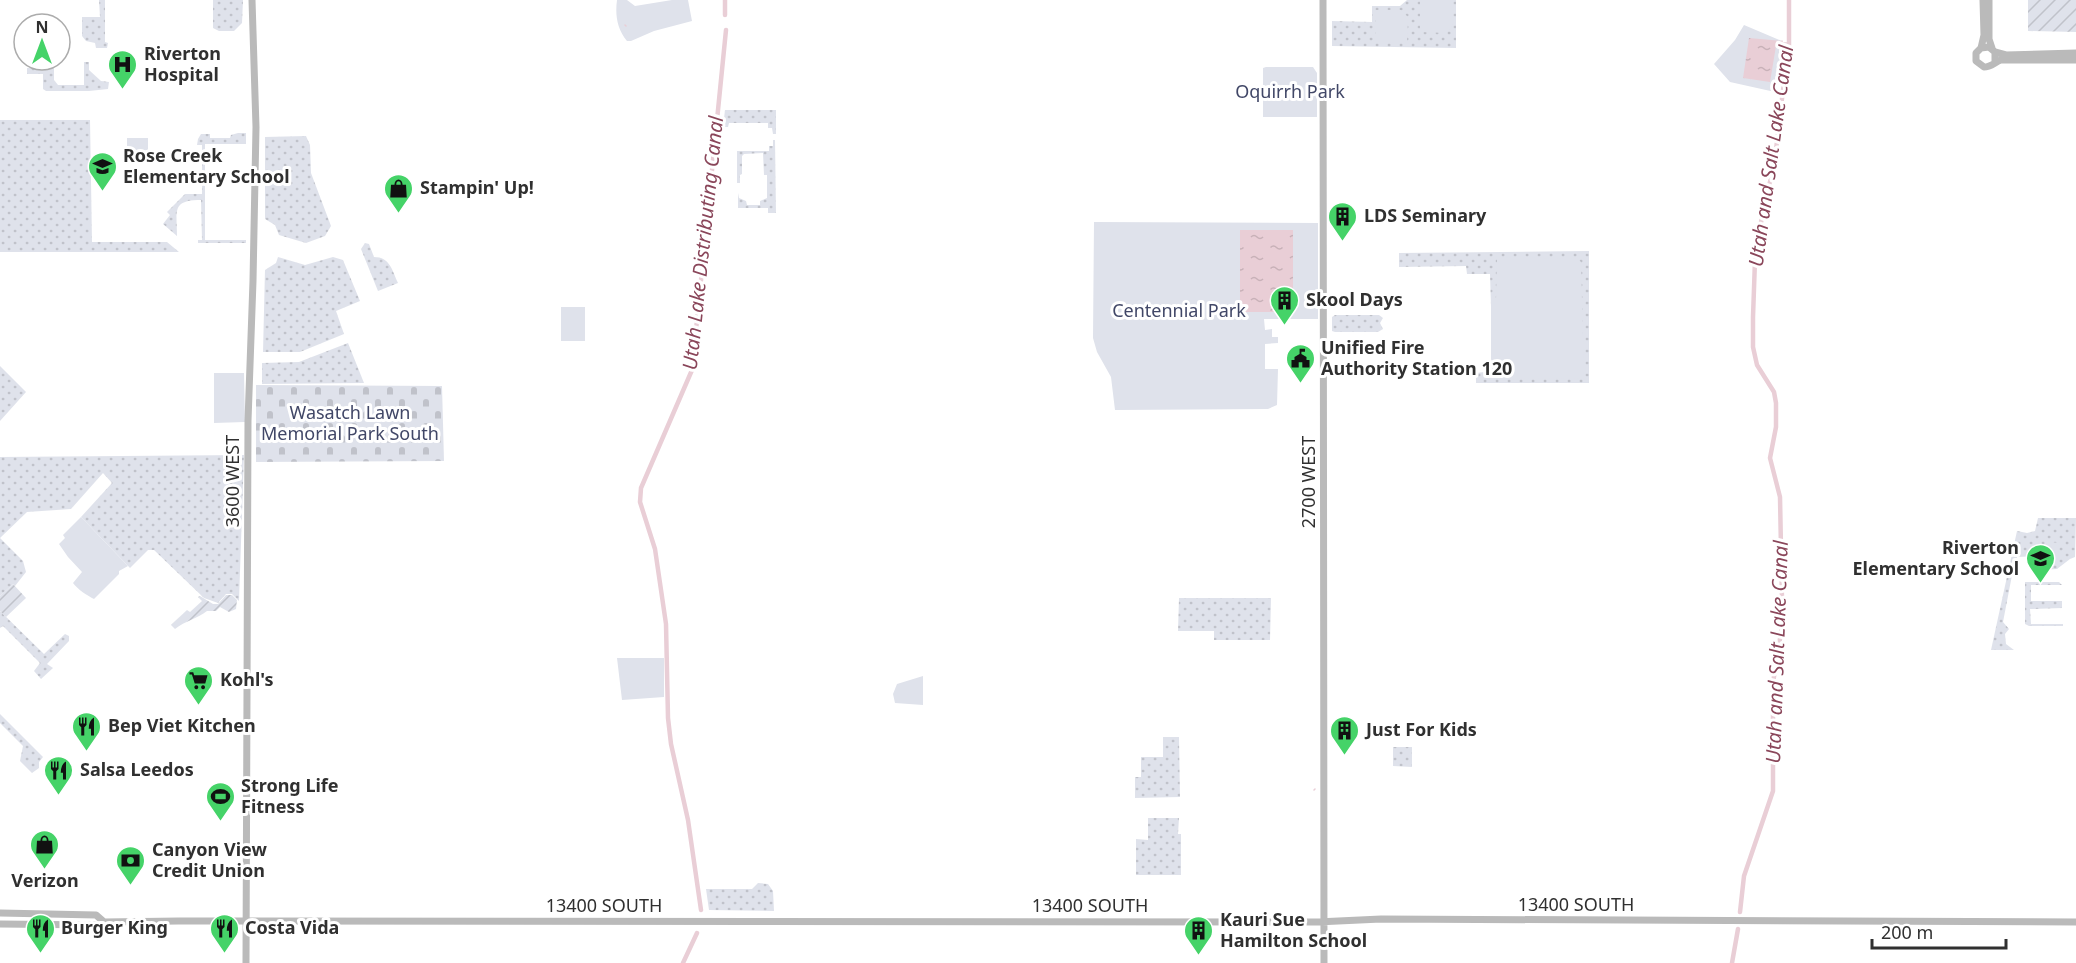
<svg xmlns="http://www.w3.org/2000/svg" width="2076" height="963" font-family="'Noto Sans',sans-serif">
	<defs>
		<pattern id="grass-dots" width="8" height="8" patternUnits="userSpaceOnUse" patternTransform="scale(1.5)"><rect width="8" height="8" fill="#dfe2eb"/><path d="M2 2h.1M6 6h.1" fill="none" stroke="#c0c2ca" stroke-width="1.8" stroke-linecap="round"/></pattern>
		<pattern id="cemetery-stones" width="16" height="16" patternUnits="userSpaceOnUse" patternTransform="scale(1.5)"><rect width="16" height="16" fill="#dfe2eb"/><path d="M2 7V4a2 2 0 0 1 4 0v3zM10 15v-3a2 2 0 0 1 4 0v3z" fill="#c0c2ca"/></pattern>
		<pattern id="garden-furrows" width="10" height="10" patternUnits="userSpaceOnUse" patternTransform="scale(1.5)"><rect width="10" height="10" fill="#dfe2eb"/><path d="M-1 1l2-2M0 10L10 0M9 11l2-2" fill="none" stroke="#c0c2ca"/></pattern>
		<pattern id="water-ripples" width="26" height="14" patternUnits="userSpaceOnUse" patternTransform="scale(1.5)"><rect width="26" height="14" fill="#e9ced6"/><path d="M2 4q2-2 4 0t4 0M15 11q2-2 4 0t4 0" fill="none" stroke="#c8b1b8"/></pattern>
	</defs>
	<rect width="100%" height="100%" fill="#fff"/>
	<path fill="url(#grass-dots)" d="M99,0H105V42L108,43L107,48H96L95,43L86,41L82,36V17H100Z
		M213,0H243L242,23L234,31H219L213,28Z
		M1407,0H1456V48L1332,46V21L1372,22V6H1400Z
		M43,60H54V80L58,85H84V62H89V70L101,81L109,82L108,89L89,91H46L43,89V74H27V68H43Z
		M725,110H776V134H773L772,128H768V123H729L728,127H723Z
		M0,120H90L92,242H167L179,252H0Z
		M238,133H246V144H205V240H246V243H198V240H202L201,200C171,200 177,211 177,236L163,224L170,215L167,212L185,194H202V145H197L198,139L201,134H210V138H230L231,135Z
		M306,136L310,145L311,173L331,226L325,236L306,243L279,235L275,225L265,219V137Z
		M773,140H775L776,213H768V208H738V193L739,198L746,201L747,205H760V201L767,198V175H764L763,153L744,154L742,156V174L740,175V183H737V151H769V146H773Z
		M365,243L369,244L374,257C390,257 392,270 398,283L378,291L361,249Z
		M1589,251V383H1476V373L1493,371L1490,274H1467L1466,266L1399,267V253Z
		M278,257L305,265L333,257L343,260L360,301L336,311L344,334L300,352H263L265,270L276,263Z
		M1335,315H1379L1383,318L1380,323L1383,329L1378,332H1335L1332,331V317Z
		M348,343L364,383L262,384V363L299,362Z
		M0,366L26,392L0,421Z
		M244,455L239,601L232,594H226L218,603L204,598L154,550H148L130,568L81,517L112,483L103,473L71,509L27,512L0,538L23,561L26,572L15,586L13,584L0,596V457Z
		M2038,518H2076L2075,557L2070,559L2057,569L2040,570L2039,556L2017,557V570H2013L2003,622L2009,629L2005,634L2006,644L2014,650H1991L2017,531L2027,533L2035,531Z
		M2025,582H2059L2062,585H2031V601H2062V608L2030,609L2031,624H2063V626H2029L2025,624Z
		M1179,598H1271L1270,640H1214V631H1178Z
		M0,611L44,654L65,634L69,636V641L47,664L53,668L41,679L34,671L40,663L3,626L0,628Z
		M0,714L43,757L39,762V768L32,773L20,761L23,746L0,723Z
		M1163,737H1179L1180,797L1135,798V777H1141V757H1163Z
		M1393,747H1412V767L1393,766Z
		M1148,818H1179L1178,834H1181V875H1136V839L1148,840Z
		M758,883L768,884L773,891L774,911L709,910L706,889H752Z"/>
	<path fill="url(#cemetery-stones)" d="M256,385L442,386L444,461L256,462Z"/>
	<path fill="#dfe2eb" d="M617,0H627L635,6L672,0H688L692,21L654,31L631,41H627C617,29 615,15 617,0Z
		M1420,0H1453V24L1447,33L1420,32Z
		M1376,10H1401L1408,17L1407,43L1376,42Z
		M1744,25L1782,41V64L1775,92L1730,82L1714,64L1735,40Z
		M1266,67H1313L1317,73V117H1263V68Z
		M127,138H148V150L139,151V158H132L131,151V158H124V151H127Z
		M1094,222L1318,223V319H1264L1265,330L1272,329V337H1278V343L1265,344V369H1278L1277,405L1268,409L1115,410L1111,377L1097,352L1093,338Z
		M1500,257L1578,259L1581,262L1584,376L1582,378L1492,379L1491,376V299H1496L1497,259Z
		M561,307H585V341H561Z
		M214,373H244L245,422L214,423Z
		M81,517L128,566L119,571V574L94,599C88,596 77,589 73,583L82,572L68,557L59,544L65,538L63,535Z
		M2048,542L2060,543L2057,564L2040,562V548Z
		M617,658H664V697L622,700Z
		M923,676V705L895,703L893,694L897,684Z"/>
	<path fill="url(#garden-furrows)" d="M2028,0H2076V32L2028,31Z
		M13,584L26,598L6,617L0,611V596Z
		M226,595H232L237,600L236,609L229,612L220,607L216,611H207C198,618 185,621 175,629L171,625L187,610L190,612L202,601L198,597L200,596L213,604H218Z"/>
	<path fill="url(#water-ripples)" d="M1749,38L1782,41V44L1776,46L1770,82L1743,78Z
		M1240,230H1293V312H1240Z"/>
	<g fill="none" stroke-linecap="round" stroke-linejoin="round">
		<path stroke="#e9ced6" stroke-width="1.5" d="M625,25L626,26
			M1782,41V44
			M1782,43H1789
			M1314,790L1315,789"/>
		<path stroke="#e9ced6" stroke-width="4.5" d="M725,0V15
			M701,910L688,820L671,744L668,718L666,624L655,549L640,502L641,488L692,370L726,30
			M1740,912L1744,876L1773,791V683L1782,626V600L1780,497L1770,458L1776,427V403L1774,392L1757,365L1753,347V317L1755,260L1764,204L1774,167L1783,90L1789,60V0
			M683,963L697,933
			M1732,963L1738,929"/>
		<path stroke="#bababa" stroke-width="7" d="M1323,0L1324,963
			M1989,0V39L1992,48
			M1981,48L1984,35L1983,0
			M1995,52L2006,55L2076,53
			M1995,61V52L1989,47L1981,48L1976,53V61L1984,67C1991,67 1995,62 2001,60H2076
			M0,913L96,915L104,922
			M0,924L97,925L104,922L179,921L1317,922L1381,919L2076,922
			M246,963L248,421L253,281L256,127L252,0"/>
	</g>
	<defs>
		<symbol id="hospital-pin" viewBox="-11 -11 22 30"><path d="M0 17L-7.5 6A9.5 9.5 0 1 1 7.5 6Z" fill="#45d368" stroke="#fff"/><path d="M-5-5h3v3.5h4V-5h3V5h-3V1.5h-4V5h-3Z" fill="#111"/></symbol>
		<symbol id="school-pin" viewBox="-11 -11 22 30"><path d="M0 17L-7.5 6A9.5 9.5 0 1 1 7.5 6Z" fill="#45d368" stroke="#fff"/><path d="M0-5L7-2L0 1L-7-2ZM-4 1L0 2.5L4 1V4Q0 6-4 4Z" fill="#111"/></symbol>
		<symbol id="shop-pin" viewBox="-11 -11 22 30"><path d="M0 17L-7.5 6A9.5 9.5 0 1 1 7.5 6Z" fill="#45d368" stroke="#fff"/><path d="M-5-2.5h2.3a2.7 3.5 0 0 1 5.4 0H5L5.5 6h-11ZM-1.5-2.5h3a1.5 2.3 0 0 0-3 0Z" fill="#111"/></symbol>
		<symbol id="building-pin" viewBox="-11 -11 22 30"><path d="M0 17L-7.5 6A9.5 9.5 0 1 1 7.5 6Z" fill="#45d368" stroke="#fff"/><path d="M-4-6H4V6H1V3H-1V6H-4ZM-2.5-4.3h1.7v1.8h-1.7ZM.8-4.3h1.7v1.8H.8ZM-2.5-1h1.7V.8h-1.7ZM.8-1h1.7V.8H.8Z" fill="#111"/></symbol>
		<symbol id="civic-pin" viewBox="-11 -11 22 30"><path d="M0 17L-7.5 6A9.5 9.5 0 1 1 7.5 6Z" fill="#45d368" stroke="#fff"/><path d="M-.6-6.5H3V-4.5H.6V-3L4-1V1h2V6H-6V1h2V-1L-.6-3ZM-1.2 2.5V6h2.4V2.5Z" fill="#111"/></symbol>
		<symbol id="supermarket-pin" viewBox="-11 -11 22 30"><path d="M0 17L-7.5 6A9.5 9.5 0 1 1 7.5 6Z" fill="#45d368" stroke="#fff"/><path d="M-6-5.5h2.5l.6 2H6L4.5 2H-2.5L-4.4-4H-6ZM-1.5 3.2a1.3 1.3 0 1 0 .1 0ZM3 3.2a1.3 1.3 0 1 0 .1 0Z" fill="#111"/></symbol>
		<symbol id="restaurant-pin" viewBox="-11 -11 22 30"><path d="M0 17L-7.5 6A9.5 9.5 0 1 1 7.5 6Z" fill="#45d368" stroke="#fff"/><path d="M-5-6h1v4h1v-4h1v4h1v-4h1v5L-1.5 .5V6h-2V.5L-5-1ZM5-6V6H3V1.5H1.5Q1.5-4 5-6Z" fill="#111"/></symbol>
		<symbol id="stadium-pin" viewBox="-11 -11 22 30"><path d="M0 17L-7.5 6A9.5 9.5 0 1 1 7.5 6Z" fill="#45d368" stroke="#fff"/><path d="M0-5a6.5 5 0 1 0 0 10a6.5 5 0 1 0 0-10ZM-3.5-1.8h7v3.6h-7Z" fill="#111"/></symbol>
		<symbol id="bank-pin" viewBox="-11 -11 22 30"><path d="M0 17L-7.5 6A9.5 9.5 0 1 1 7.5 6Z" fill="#45d368" stroke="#fff"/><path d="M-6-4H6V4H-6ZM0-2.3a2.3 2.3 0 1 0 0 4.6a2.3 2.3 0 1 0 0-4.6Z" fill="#111"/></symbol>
	</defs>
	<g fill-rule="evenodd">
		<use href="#hospital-pin" x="106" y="48" width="33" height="45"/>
		<use href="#school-pin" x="86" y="150" width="33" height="45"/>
		<use href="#shop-pin" x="382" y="172" width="33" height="45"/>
		<use href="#building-pin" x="1326" y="200" width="33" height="45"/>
		<use href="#building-pin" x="1268" y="284" width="33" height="45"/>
		<use href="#civic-pin" x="1284" y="342" width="33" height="45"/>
		<use href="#school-pin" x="2024" y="542" width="33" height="45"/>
		<use href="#supermarket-pin" x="182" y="664" width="33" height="45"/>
		<use href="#restaurant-pin" x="70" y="710" width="33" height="45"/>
		<use href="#building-pin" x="1328" y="714" width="33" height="45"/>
		<use href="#restaurant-pin" x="42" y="754" width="33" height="45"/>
		<use href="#stadium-pin" x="204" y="780" width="33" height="45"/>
		<use href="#shop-pin" x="28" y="828" width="33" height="45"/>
		<use href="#bank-pin" x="114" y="844" width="33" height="45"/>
		<use href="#restaurant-pin" x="24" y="912" width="33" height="45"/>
		<use href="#restaurant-pin" x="208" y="912" width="33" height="45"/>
		<use href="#building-pin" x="1182" y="914" width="33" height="45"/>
	</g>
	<g text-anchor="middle" stroke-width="6" stroke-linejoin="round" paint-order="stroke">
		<g font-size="18" font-weight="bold" fill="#303030" stroke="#fff" text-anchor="start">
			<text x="144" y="60">Riverton<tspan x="144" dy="21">Hospital</tspan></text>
			<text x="123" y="162">Rose Creek<tspan x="123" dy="21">Elementary School</tspan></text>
			<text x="420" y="194">Stampin' Up!</text>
			<text x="1364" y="222">LDS Seminary</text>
			<text x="1306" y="306">Skool Days</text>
			<text x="1321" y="354">Unified Fire<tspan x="1321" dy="21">Authority Station 120</tspan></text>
			<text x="2019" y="554" text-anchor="end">Riverton<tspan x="2019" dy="21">Elementary School</tspan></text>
			<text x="220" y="686">Kohl's</text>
			<text x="108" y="732">Bep Viet Kitchen</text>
			<text x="1366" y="736">Just For Kids</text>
			<text x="80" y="776">Salsa Leedos</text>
			<text x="241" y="792">Strong Life<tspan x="241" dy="21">Fitness</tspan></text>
			<text x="152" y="856">Canyon View<tspan x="152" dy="21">Credit Union</tspan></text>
			<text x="45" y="887" text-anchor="middle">Verizon</text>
			<text x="1220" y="926">Kauri Sue<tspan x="1220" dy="21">Hamilton School</tspan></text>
			<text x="61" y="934">Burger King</text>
			<text x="245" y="934">Costa Vida</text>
		</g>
		<g font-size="18" fill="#414767" stroke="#fff">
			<text x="1290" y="98">Oquirrh Park</text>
			<text x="1179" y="317">Centennial Park</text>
			<text x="350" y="419">Wasatch Lawn<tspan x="350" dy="21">Memorial Park South</tspan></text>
		</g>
		<g font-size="18" fill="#303030" stroke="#fff">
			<text transform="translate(233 481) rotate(-90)" y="6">3600 WEST</text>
			<text transform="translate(1309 482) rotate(-90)" y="6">2700 WEST</text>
			<text x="1576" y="911">13400 SOUTH</text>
			<text x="604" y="912">13400 SOUTH</text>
			<text x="1090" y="912">13400 SOUTH</text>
		</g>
		<g font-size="20" font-style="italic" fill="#8a465a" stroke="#fff">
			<text transform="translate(1771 156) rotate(-82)" y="7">Utah and Salt Lake Canal</text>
			<text transform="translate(703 243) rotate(-84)" y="7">Utah Lake Distributing Canal</text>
			<text transform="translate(1777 652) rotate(-88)" y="7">Utah and Salt Lake Canal</text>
		</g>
	</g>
	<g transform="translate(42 42)"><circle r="28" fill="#ffffff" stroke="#acacac" stroke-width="1.5"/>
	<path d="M0-4.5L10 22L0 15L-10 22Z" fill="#45d368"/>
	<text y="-9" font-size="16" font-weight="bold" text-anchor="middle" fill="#303030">N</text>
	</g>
	<path d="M1872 939v9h134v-9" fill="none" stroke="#303030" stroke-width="3"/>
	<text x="1881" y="939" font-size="18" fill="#303030" stroke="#ffffff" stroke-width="4.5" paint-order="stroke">200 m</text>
</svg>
